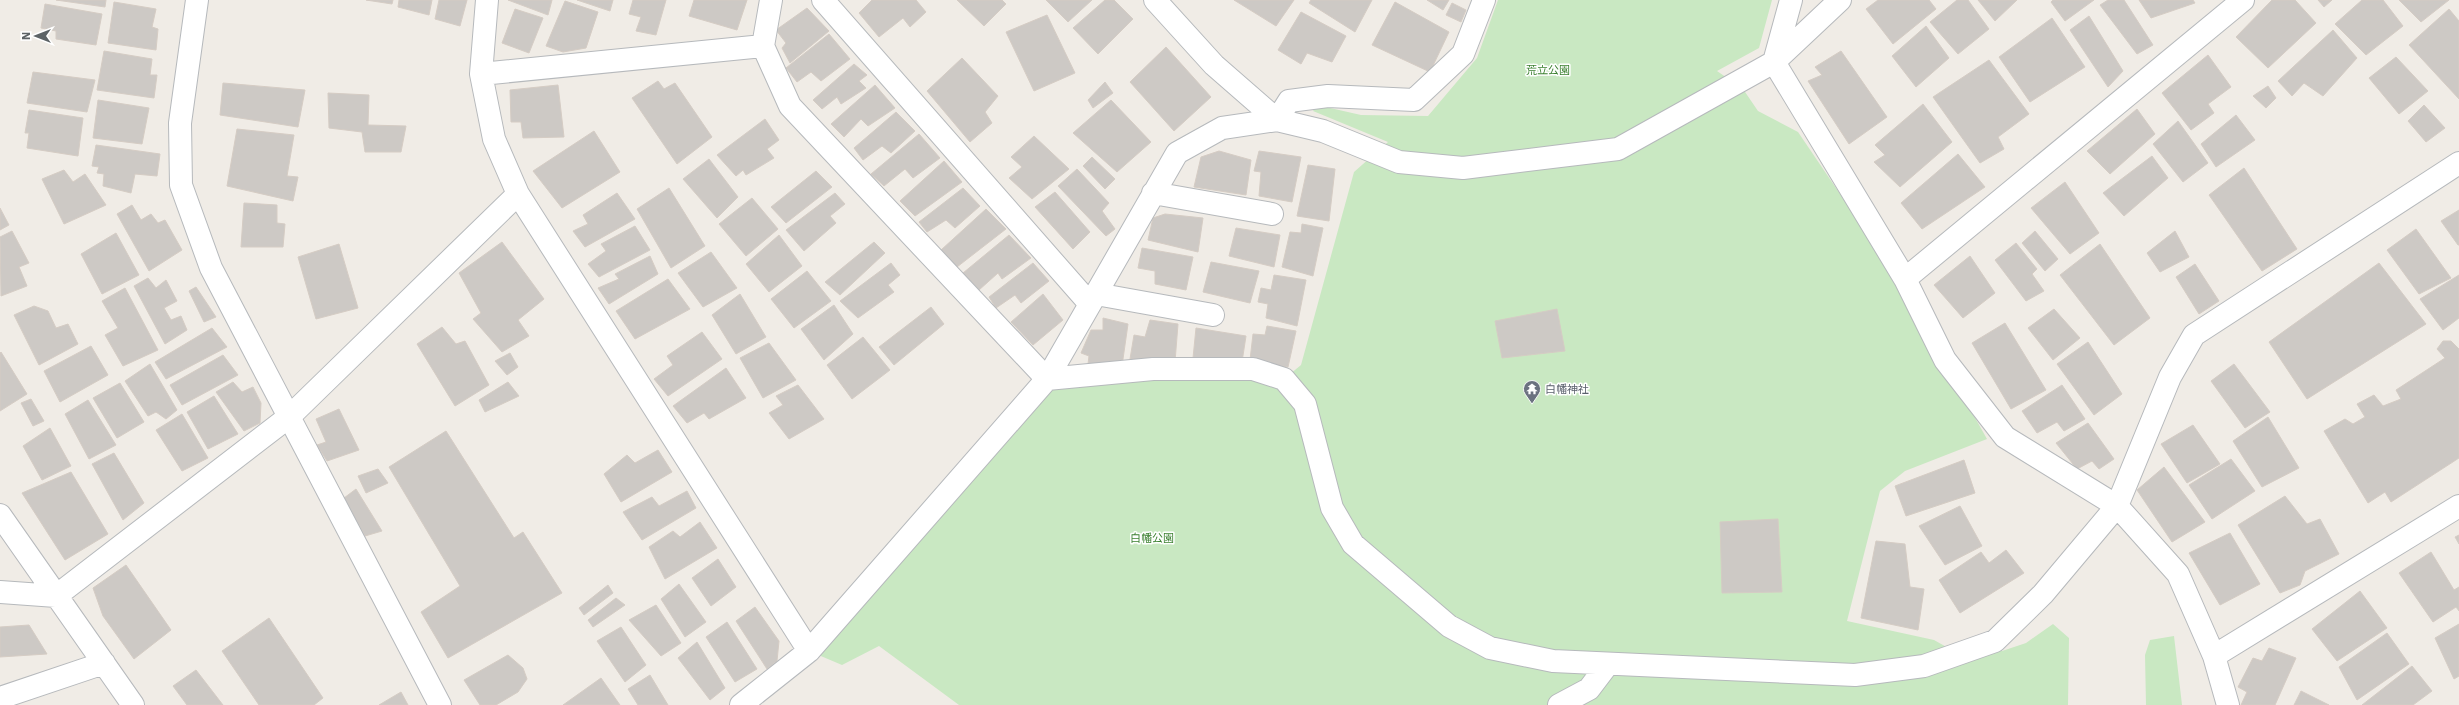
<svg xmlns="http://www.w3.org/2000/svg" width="2459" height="705" font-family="'Work Sans','Noto Sans JP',sans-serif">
	<rect width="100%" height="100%" fill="#f0ece6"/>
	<path fill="#c9e8c2" d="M1498,0H1772L1759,48L1717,71L1743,89L1758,111L1798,132L1893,272L1987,439L1905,471L1880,491L1847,621L1934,640L1959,654L1995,641L2002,651L2026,643L2053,624L2069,638L2068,705H959L879,646L842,665L809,651L1047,379H1284L1301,365L1354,172L1388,142L1313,111L1317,105L1361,115L1428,116L1477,58Z
		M2174,636L2182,705H2146L2145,655L2150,640Z"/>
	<path fill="#cdc9c5" stroke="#d5ccc4" d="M56,0H106L105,7Z
		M366,0H393L392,4Z
		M399,0H432L429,15L398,7Z
		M439,0H467L460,26L435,19Z
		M508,0H552L548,15Z
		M577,0H613L610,11Z
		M633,0H666L656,35L636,31L641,17L629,14Z
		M694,0H747L737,30L689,16Z
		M872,0H916L926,12L910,27L903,18L879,37L859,13Z
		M957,0H1002L1006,4L984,26Z
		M1046,0H1092L1068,22Z
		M1105,0H1114L1133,19L1098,54L1073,28Z
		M1234,0H1294L1276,26Z
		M1311,0H1372L1355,32L1309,3Z
		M1427,0H1449L1443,10Z
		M1878,0H1929L1936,9L1893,44L1866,9Z
		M1957,0H1968L1989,29L1958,54L1930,22Z
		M1978,0H2017L1995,21Z
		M2053,0H2094L2065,21L2051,2Z
		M2108,0H2124L2153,45L2137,54L2100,5Z
		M2139,0H2193L2195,3L2151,18Z
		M2272,0H2295L2316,23L2268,68L2236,37Z
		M2318,0H2332L2324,7Z
		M2362,0H2383L2403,26L2366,55L2335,24Z
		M2399,0H2449L2421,22Z
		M565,1L598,12L586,48L563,52L546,46Z
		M114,2L156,9L152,27L158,29L156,50L108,43Z
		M1395,2L1449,32L1430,72L1372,45Z
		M1452,3L1466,10L1461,22L1446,15Z
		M45,4L102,14L96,45L56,39V31L41,28Z
		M807,8L829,31L790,63L782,48L786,43L776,30Z
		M515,9L543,18L529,53L502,43Z
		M2449,9L2459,21V99L2409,45Z
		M1301,12L1346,36L1332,62L1307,53L1301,64L1278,50Z
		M1047,15L1075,73L1034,91L1006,32Z
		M2089,16L2123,71L2108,87L2070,30Z
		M2052,18L2085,67L2030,102L1999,57Z
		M1926,26L1949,58L1916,87L1892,56Z
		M2333,30L2357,58L2323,96L2304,83L2292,96L2278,81Z
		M829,34L850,59L821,81L811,72L797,82L786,68Z
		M1166,47L1211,97L1174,131L1130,82Z
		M104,51L152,59L150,75H157L154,98L97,90Z
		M1841,51L1887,117L1849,144L1808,81L1822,75L1815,67Z
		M2208,55L2231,87L2208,104L2214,113L2191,130L2162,93Z
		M2396,57L2428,91L2399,114L2369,78Z
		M962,58L998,96L985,112L992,123L970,142L927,91Z
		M1989,60L2029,114L1998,137L2004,149L1980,163L1933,97Z
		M854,64L867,75L859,81L866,88L841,104L837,97L822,109L813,100Z
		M33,72L95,80L87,112L27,103Z
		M658,81L664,89L675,83L712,137L677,164L632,98Z
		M1105,82L1113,93L1093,108L1088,100Z
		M223,83L305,90L298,127L220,115Z
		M558,85L564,137L523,138L521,122H511L510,90Z
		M875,85L895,108L868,126L861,119L844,137L831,124Z
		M2268,86L2276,98L2266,108L2253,96Z
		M328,93L369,95L368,125L406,126L401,152H365L362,132L329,128Z
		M98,100L149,108L142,144L93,138Z
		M1111,100L1151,142L1117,172L1073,133Z
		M1923,104L1952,142L1900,187L1874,162L1885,155L1875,145Z
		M2424,105L2445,128L2426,142L2408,121Z
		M2137,109L2155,134L2110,174L2087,151Z
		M29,110L83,118L78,156L27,148L29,133H25Z
		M896,112L915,131L891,153L882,146L863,160L854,148Z
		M2236,115L2255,140L2216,167L2201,144Z
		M765,119L779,140L767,149L774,158L746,175L743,170L736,176L717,155Z
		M2178,121L2208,163L2183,182L2153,144Z
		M237,129L294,135L287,176L298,177L293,201L227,186Z
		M594,131L620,172L562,208L533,171Z
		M919,134L940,158L913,178L905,169L884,186L871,174Z
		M1034,136L1069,169L1032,199L1009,178L1022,167L1011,157Z
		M96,145L160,154L157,176L135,174L131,193L103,186L104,174L97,173L99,167L92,166Z
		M1219,151L1251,160L1246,195L1194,187L1201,157Z
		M1259,151L1301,157L1292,202L1259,196L1261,172L1254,171Z
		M1958,154L1985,187L1922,229L1901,203Z
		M2152,156L2168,178L2124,216L2103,193Z
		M1092,157L1115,179L1105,189L1083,166Z
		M709,159L738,197L717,218L683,179Z
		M944,161L962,182L915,216L900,201Z
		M1308,165L1335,169L1329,221L1297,216Z
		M2244,168L2297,249L2262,271L2209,195Z
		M1077,169L1109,203L1102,211L1115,229L1106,236L1058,186Z
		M64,170L73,182L85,174L106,205L64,224L42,179Z
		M816,171L832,187L786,223L771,207Z
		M2065,182L2099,233L2070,254L2031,208Z
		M669,188L705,246L671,268L637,209Z
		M963,188L980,206L955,228L946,220L927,232L919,222Z
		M1055,192L1090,232L1073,249L1035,207Z
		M617,193L635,219L585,247L573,231L588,224L583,215Z
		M835,193L845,204L830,216L836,223L804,251L786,230Z
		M752,198L778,229L746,256L719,224Z
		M244,203L277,205V223L285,224L283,247H241Z
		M132,205L141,220L151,214L158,223L165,220L182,250L149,271L117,214Z
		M0,208L9,225L0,230Z
		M986,209L1006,229L957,267L941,250Z
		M2459,210V245H2458L2441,221Z
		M1165,214L1203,218L1198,252L1148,240L1153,218Z
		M1302,224L1323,228L1313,276L1282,267L1290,232L1301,233Z
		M635,226L650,250L599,277L588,264L606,251L601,244Z
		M1236,228L1280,235L1274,267L1229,256Z
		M2416,229L2451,278L2419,294L2387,250Z
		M12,231L29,263L19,267L27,286L1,296L0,237Z
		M2035,231L2058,259L2045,271L2022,243Z
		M2175,231L2189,257L2160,272L2147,253Z
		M116,233L139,275L102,294L81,254Z
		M779,235L802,266L769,292L746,264Z
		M1009,235L1031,258L1002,279L998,273L979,290L963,273Z
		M502,242L544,299L518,320L529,336L502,352L473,319L481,313L459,273Z
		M874,242L885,253L840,295L825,282Z
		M2016,243L2037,269L2032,274L2044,291L2026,301L1995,260Z
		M339,244L358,308L316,319L298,257Z
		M2100,244L2150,318L2114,345L2060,275Z
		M1142,248L1193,257L1186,290L1155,284V271L1138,268Z
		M711,252L737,288L703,307L678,273Z
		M650,256L658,274L609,304L598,288L619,279L615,274Z
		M1970,256L1995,293L1963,318L1934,285Z
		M1211,262L1259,271L1250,303L1203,292Z
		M891,263L900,275L888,285L894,292L858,318L840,301Z
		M1033,263L1049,281L1021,303L1015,295L996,308L989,297Z
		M2379,263L2426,324L2307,399L2269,342Z
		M2195,264L2219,301L2199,314L2176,277Z
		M807,271L831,301L794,328L771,299Z
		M1274,275L1306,280L1297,326L1266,318L1268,304L1258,302L1261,288L1271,290Z
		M2459,275V318L2443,330L2420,299Z
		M148,278L156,288L166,280L177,301L164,308L171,320L181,316L187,330L165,344L134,286Z
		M668,279L690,309L635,339L616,311Z
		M196,287L216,317L204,322L189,291Z
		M125,288L158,350L123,366L105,335L118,328L102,301Z
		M740,294L766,337L736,354L712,315Z
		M1043,294L1063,320L1033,345L1011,322Z
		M834,305L853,334L824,360L801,329Z
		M34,306L48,311L56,328L68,324L78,344L39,365L14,315Z
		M931,307L944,324L894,365L879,347Z
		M1557,309L1565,351L1502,358L1495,321Z
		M2054,309L2080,338L2053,360L2028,328Z
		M1103,318L1128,324L1122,366L1088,364L1089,356L1081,353L1091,330H1103Z
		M1150,320L1178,324L1175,362L1130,359L1134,335L1145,337Z
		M2005,323L2046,390L2011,409L1972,343Z
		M1267,326L1296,331L1288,367L1250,360L1253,334L1265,335Z
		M442,327L456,344L465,341L489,385L455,406L417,344Z
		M212,328L227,347L166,379L155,362Z
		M1196,328L1246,336L1242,362L1193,358Z
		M702,332L722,359L668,396L654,379L673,365L667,356Z
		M863,337L890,370L852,399L827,365Z
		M2443,341H2451L2459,349V458L2391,502L2385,492L2368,503L2324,431L2345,419L2353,424L2365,417L2357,404L2374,395L2383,406L2401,399L2396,390L2445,358L2437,349Z
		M2088,342L2122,394L2094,415L2057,364Z
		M769,343L796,380L763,398L740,358Z
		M91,346L108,375L60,402L44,371Z
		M1,352L27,394L0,411V353Z
		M510,353L518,367L507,375L495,361Z
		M223,355L238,375L182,405L170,385Z
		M150,364L177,410L166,419L156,412L148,416L125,381Z
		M2234,364L2270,412L2245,428L2211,381Z
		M726,368L746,398L709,419L704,413L687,423L673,406Z
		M233,382L242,392L253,387L261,403L260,423L244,431L216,392Z
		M508,382L519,396L485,412L479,400Z
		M120,383L144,422L117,438L93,398Z
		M798,385L824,419L789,439L769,413L783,405L776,396Z
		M2062,385L2085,419L2064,431L2057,422L2037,433L2022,411Z
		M214,396L238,434L208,449L187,412Z
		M31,399L44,421L33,426L21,403Z
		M88,400L116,445L89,459L65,414Z
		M339,409L359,450L327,461L317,445L326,442L316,419Z
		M182,414L208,458L182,471L156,430Z
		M2268,417L2299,468L2262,487L2233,441Z
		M2088,423L2114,459L2099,469L2092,461L2077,469L2056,443Z
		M2193,425L2220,464L2187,483L2161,444Z
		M50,428L71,466L42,480L23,446Z
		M446,431L514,538L523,532L562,593L448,658L421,612L460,586L389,467Z
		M658,450L672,472L621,502L604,474L627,455L635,463Z
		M114,453L144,503L123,520L92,464Z
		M2231,459L2255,491L2212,519L2189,485Z
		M1964,460L1975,493L1906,516L1895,486Z
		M2164,467L2205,522L2172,542L2137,490Z
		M378,469L388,483L366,493L358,476Z
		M71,472L108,534L65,560L22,493Z
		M356,489L382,531L365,536L344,498Z
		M687,491L696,508L642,540L623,512L652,497L659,506Z
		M2285,496L2307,524L2320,519L2339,554L2305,571L2300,585L2280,593L2238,525Z
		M1960,506L1982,546L1945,565L1919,526Z
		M1778,519L1782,592L1722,593L1720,522Z
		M700,522L717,548L665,579L649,547L673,531L680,537Z
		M2230,533L2260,584L2220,605L2189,553Z
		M2459,535V544L2455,537Z
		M1876,541L1905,544L1910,587L1924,589L1918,630L1861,618Z
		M2006,550L2024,573L1960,613L1939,580L1981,552L1989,563Z
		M2431,552L2454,590L2459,587V611L2456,607L2433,622L2399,573Z
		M718,559L736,587L711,606L692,578Z
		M126,565L171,630L134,659L103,616L93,588Z
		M679,584L706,622L685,637L661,599Z
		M608,585L613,593L584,615L579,608Z
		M2360,591L2387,628L2337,661L2312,629Z
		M616,598L625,605L593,627L588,620Z
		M656,605L681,643L661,656L629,620Z
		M755,607L779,641L777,661L767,669L736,621Z
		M269,618L323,698L314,705H259L222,651Z
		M727,622L757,669L735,682L706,637Z
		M2459,624V676L2454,679L2435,638Z
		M29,625L47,654L0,657V627Z
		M621,627L646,665L625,682L597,641Z
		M2387,633L2409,664L2357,700L2339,667Z
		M697,642L725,688L710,700L678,658Z
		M2269,648L2296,658L2275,705H2241L2247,692L2238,687L2253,658L2262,661Z
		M508,655L523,668L527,679L518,692L496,705H480L464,680Z
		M2412,666L2432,691L2413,705H2362Z
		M196,670L223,705H187L173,686Z
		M650,675L668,705H638L628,689Z
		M601,678L620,705H563Z
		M2301,691L2329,705H2294Z
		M401,692L408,705H379Z"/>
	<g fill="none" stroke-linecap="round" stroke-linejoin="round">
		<defs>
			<path id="minor" d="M197,0L180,123L181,185L211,268L440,705
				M487,0L481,74L494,139L518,194L809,651
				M771,0L763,46L790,106L1047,379
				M823,0L1090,304
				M1155,0L1214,65L1277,120
				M1791,0L1774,62L1905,279L1945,360L2005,437L2117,506L2178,574L2214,656L2228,705
				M481,74L763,46
				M1277,120L1289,101L1328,96L1414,100L1463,54L1484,0
				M1153,193L1272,214
				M1905,279L2243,0
				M1096,294L1213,315
				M1047,379L1153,369H1253L1284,379L1305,404L1332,508L1353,544L1449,626L1490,648L1553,661L1855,675L1924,666L1995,641L2043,594L2117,506L2170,377L2194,335L2459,163
				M0,515L133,705
				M0,592L56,596L290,416L518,194
				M2214,656L2459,506
				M0,698L104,663
				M741,705L809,651L1047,379L1177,153L1222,128L1277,120L1323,131L1399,162L1463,168L1618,149L1774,62L1840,0
				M1559,705L1589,689L1608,664"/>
		</defs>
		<use href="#minor" stroke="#b6b9bc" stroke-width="24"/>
		<use href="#minor" stroke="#fff" stroke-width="22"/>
	</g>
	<defs>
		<symbol id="temple-pin" viewBox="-11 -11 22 30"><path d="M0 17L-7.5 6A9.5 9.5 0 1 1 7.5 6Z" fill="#6b7280" stroke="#fff"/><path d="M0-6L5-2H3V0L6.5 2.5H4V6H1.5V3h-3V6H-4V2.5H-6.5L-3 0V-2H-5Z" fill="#fff"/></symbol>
	</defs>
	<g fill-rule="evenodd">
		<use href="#temple-pin" x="1522" y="379" width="20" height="27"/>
	</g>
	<g text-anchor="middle" stroke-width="3" stroke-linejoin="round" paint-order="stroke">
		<g font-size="11" fill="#3c8131" stroke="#fff">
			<text x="1548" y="74">荒立公園</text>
			<text x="1152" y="542">白幡公園</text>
		</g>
		<g font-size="11" fill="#5b616d" stroke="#fff" text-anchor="start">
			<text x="1545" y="393">白幡神社</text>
		</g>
	</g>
	<g transform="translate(36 36) rotate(270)" stroke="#ffffff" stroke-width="3" paint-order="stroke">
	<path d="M0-3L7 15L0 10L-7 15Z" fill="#5d6366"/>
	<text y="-6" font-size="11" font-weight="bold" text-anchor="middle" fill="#5d6366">N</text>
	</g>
</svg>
